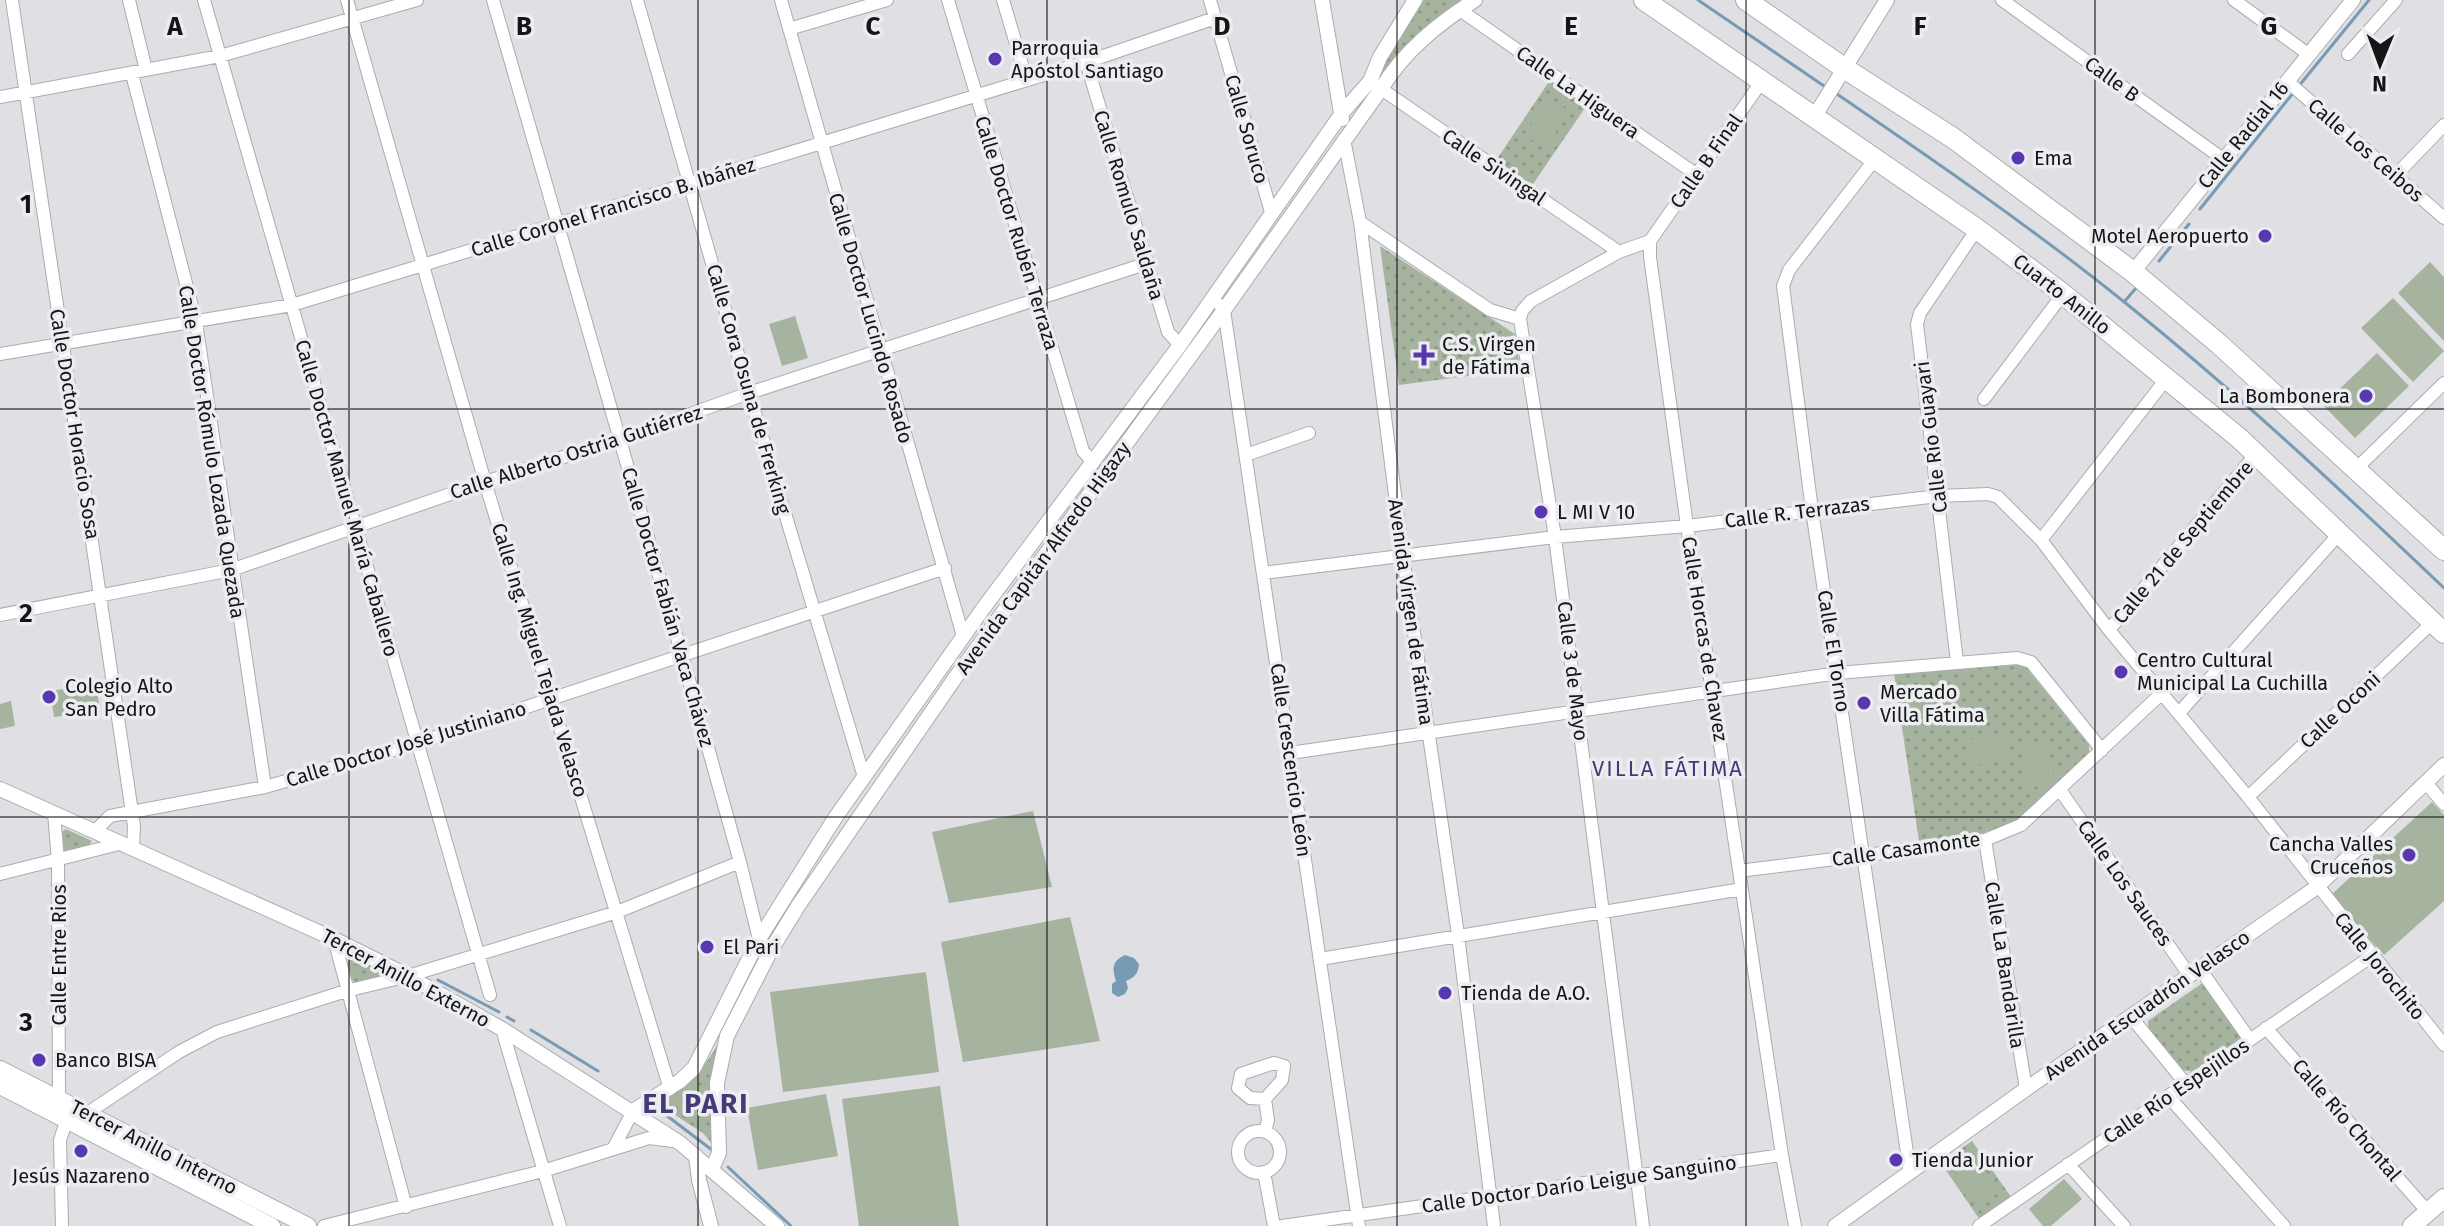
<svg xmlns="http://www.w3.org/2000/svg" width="2444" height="1226" font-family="'Fira Sans',sans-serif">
	<defs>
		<pattern id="grass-dots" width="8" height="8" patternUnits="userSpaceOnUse" patternTransform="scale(2)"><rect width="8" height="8" fill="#a6b39f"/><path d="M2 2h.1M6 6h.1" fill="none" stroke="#8e9988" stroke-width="1.8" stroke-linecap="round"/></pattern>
	</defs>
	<rect width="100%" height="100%" fill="#dfdfe4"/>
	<path fill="url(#grass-dots)" d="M1424,0H1461L1438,17L1379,76L1370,81Z
		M1550,80L1587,105L1531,187L1495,162Z
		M1380,246L1515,334L1520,369L1399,385Z
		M2018,662L2025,666L2089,745V754L2014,823L1973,836L1919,841L1894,674Z
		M66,829L92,841L87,848L65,854L60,851V833Z
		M358,956L386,970L378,978L359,984L352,980L348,969L349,960Z
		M2204,982L2245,1038L2193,1072L2183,1070C2172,1058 2147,1039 2148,1021Z
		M716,1047L719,1048L713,1145L703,1133L658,1104L685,1087L708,1060Z
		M1972,1141L2011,1197L1980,1220L1941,1163Z"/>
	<path fill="#a6b39f" d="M1550,98L1570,112L1544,149L1524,134Z
		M2430,262L2444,277V341L2398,293Z
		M2393,298L2444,351L2413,382L2361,328Z
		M795,316L808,358L782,366L769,324Z
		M2377,353L2409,386L2355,438L2323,405Z
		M96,684L100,711L54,717L50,691Z
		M11,701L15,726L0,729V704Z
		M2008,734L2012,760L1971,766L1967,740Z
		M2048,740L2055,784L2028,788L2021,744Z
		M2432,802L2444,815V901L2384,955L2330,896Z
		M1033,811L1052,887L949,903L932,832Z
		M1070,917L1100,1041L963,1062L941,942Z
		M926,972L939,1072L783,1092L770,992Z
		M940,1086L959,1226H859L842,1099Z
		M826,1094L838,1156L758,1170L747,1108Z
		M1974,1155L2000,1192L1979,1206L1953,1169Z
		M2064,1179L2082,1199L2051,1226H2043L2029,1209Z"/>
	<path fill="#779bb2" d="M1125,955L1134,958L1139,964C1138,974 1135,977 1126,981L1128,988L1125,994L1118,997L1112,993V984L1116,981C1112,968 1112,961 1125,955Z"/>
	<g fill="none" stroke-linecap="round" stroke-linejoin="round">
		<path stroke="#779bb2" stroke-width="3" d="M1698,0L1827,88
			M2298,87L2369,0
			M1834,92C1932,159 2031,227 2123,301C2235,391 2340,489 2444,588
			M2200,209L2294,92
			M2159,261L2189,224
			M2124,302L2137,287
			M438,980L499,1012
			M507,1017L514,1021
			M531,1030L598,1071
			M658,1109L712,1150
			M728,1167L791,1226"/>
		<defs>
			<path id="minor" d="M12,0L134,826L133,848
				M129,0L146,70
				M204,0L490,995
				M347,0L485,482L670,1089
				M493,0L682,655L740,862L759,939
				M637,0L749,393L864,777
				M781,0L963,636
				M948,0L1083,451L1093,462
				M1003,0L1026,78
				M1210,0L1271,212
				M2002,0L2223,159
				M2234,0L2308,54
				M1460,10L1697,175
				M789,29L887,0
				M2348,54L2396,0
				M1086,62L1168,332L1180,345
				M132,74L196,322L265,787
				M2287,81L2444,218
				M1374,84L1619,252
				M0,97L220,56L417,0
				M1344,139L1360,222L1403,557L1458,935L1494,1226
				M1875,159L1789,270L1783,286L1812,510L1910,1173
				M2396,175L2444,125
				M1360,222L1490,310L1520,319
				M1650,241V257L1687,526L1782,1155L1795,1226
				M1650,241L1762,81
				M1220,305L1224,310L1359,1226
				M0,354L292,305L1086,62L1215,18
				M1984,399L2063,294
				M1246,455L1309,433
				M2357,468L2444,383
				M2041,540L2167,378
				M1263,573L1555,537L1687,526L1938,496L1988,494L1998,497L2041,540L2109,630L2248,797L2444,1045
				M0,615L231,570L485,482L620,439L749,393L1145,264
				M2109,630L2256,454
				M1957,662L1917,324L1920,313L1977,229
				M2179,713L2339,534
				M1290,753L1838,673L2017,658L2031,662L2102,750
				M2426,783L2444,804
				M2060,790L2190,976
				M2248,797L2433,622
				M54,813L58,861L59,1097
				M95,831L110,816L265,787L418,743L945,568
				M1985,840L2026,1089
				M1739,871L1985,840L2021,825L2162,693
				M0,874L123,843
				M334,939L406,1207
				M1320,959L1742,889
				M2200,969L2250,1040
				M2132,1018L2186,1084
				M2266,1028L2428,1212
				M502,1029L560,1226
				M1274,1063L1284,1066L1282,1080L1265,1099L1250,1098L1238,1088L1241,1074Z
				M2168,1096L2284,1226
				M1265,1099L1268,1120L1265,1132
				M89,1112L179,1052L217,1032L346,991L408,976L617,912L740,862
				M1238 1152a21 21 0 1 1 42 0a21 21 0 1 1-42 0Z
				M613,1149L633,1111
				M2068,1164L2124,1226
				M1264,1172L1274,1226
				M62,1226L60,1140L67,1119
				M324,1226L543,1171L649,1138L673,1141
				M1282,1226L1782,1155
				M1643,1226L1555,537L1520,319L1522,311L1531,301L1619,252L1650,241
				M1979,1226L2372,956"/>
			<path id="tertiary" d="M1322,0L1342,119
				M1814,117L1887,0
				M2133,272L2353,0
				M0,789L334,939L408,976L502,1029L680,1143L777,1226
				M633,1111L680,1081L694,1068L759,939L835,818L982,610L1180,345L1342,113L1370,81L1380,57L1415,0
				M696,1156L699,1180L711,1226
				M712,1169L719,1153L717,1083L727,1036L771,950L798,906L955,678L1224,310L1381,89C1404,51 1438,24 1475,0
				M1835,1226L2026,1089L2317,887L2444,765"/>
			<path id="secondary" d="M0,1069L308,1226
				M0,1086L272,1226"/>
			<path id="primary" d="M2412,1226L2444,1198"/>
			<path id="trunk" d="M1644,0L1977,229L2063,294L2239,438L2444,633
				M1746,0L1844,68L1953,138L2133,272L2219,344L2444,550"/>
		</defs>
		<use href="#minor" stroke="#abacaf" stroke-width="14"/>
		<use href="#tertiary" stroke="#abacaf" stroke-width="16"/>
		<use href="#secondary" stroke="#abacaf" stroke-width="18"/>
		<use href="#primary" stroke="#abacaf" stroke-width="20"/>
		<use href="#trunk" stroke="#abacaf" stroke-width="22"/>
		<use href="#minor" stroke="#fff" stroke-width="12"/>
		<use href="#tertiary" stroke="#fff" stroke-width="14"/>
		<use href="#secondary" stroke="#fff" stroke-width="16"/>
		<use href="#primary" stroke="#fff" stroke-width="18"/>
		<use href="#trunk" stroke="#fff" stroke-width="20"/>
	</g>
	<path fill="none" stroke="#151516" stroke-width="2" stroke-opacity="0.55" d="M349,0V1226M698,0V1226M1047,0V1226M1397,0V1226M1746,0V1226M2095,0V1226M0,409H2444M0,817H2444"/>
	<g fill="#5738b0" stroke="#ecedf1" stroke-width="3">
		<circle cx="995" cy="59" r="8"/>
		<circle cx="2018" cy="158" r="8"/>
		<circle cx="2265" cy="236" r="8"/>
		<path d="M1420 343h8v8h8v8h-8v8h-8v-8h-8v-8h8z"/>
		<circle cx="2366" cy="396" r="8"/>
		<circle cx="1541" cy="512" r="8"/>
		<circle cx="2121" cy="672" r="8"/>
		<circle cx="49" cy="697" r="8"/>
		<circle cx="1864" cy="703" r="8"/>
		<circle cx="2409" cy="855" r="8"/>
		<circle cx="707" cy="947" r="8"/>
		<circle cx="1445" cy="993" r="8"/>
		<circle cx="39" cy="1060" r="8"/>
		<circle cx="81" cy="1151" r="8"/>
		<circle cx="1896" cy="1160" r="8"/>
	</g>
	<g text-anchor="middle" stroke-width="7" stroke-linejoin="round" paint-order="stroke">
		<g font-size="20" fill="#151516" stroke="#ecedf1" text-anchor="start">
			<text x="1011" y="55">Parroquia<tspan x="1011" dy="23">Apóstol Santiago</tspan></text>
			<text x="2034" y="165">Ema</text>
			<text x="2249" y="243" text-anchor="end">Motel Aeropuerto</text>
			<text x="1442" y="351">C.S. Virgen<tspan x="1442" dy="23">de Fátima</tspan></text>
			<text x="2350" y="403" text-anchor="end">La Bombonera</text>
			<text x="1557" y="519">L MI V 10</text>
			<text x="2137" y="667">Centro Cultural<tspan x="2137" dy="23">Municipal La Cuchilla</tspan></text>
			<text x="65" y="693">Colegio Alto<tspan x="65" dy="23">San Pedro</tspan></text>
			<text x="1880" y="699">Mercado<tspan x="1880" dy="23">Villa Fátima</tspan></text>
			<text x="2393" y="851" text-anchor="end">Cancha Valles<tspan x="2393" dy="23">Cruceños</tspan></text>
			<text x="723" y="954">El Pari</text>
			<text x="1461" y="1000">Tienda de A.O.</text>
			<text x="55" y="1067">Banco BISA</text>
			<text x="1912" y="1167">Tienda Junior</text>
			<text x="81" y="1183" text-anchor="middle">Jesús Nazareno</text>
		</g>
		<g font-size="20" fill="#151516" stroke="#ecedf1">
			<text transform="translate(2112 79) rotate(36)" y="7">Calle B</text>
			<text transform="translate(1578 92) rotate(35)" y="7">Calle La Higuera</text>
			<text transform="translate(1247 129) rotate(74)" y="7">Calle Soruco</text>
			<text transform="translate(2243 135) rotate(-51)" y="7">Calle Radial 16</text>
			<text transform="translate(2366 150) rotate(41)" y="7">Calle Los Ceibos</text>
			<text transform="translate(1706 161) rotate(-55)" y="7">Calle B Final</text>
			<text transform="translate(1494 167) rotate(34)" y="7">Calle Sivingal</text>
			<text transform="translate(1129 205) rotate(73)" y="7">Calle Romulo Saldaña</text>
			<text transform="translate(613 207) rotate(-17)" y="7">Calle Coronel Francisco B. Ibáñez</text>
			<text transform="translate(1017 233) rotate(73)" y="7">Calle Doctor Rubén Terraza</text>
			<text transform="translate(2062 294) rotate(38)" y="7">Cuarto Anillo</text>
			<text transform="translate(871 318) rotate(74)" y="7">Calle Doctor Lucindo Rosado</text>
			<text transform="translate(749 389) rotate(74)" y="7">Calle Cora Osuna de Frerking</text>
			<text transform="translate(75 424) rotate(81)" y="7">Calle Doctor Horacio Sosa</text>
			<text transform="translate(1931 437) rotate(-97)" y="7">Calle Río Guayari</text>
			<text transform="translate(212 452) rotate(81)" y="7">Calle Doctor Rómulo Lozada Quezada</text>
			<text transform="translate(576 452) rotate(-18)" y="7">Calle Alberto Ostria Gutiérrez</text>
			<text transform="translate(347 498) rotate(74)" y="7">Calle Doctor Manuel María Caballero</text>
			<text transform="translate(1797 512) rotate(-7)" y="7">Calle R. Terrazas</text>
			<text transform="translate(2183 542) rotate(-50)" y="7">Calle 21 de Septiembre</text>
			<text transform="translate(1043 558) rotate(-54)" y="7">Avenida Capitán Alfredo Higazy</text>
			<text transform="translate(668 607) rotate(74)" y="7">Calle Doctor Fabián Vaca Chávez</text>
			<text transform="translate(1411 612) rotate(82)" y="7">Avenida Virgen de Fátima</text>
			<text transform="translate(1705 639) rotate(81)" y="7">Calle Horcas de Chavez</text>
			<text transform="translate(1834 651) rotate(81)" y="7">Calle El Torno</text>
			<text transform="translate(540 660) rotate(73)" y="7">Calle Ing. Miguel Tejada Velasco</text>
			<text transform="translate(1573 671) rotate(83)" y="7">Calle 3 de Mayo</text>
			<text transform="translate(2340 710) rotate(-43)" y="7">Calle Oconi</text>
			<text transform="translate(406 744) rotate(-17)" y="7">Calle Doctor José Justiniano</text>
			<text transform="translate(1291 760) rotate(82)" y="7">Calle Crescencio León</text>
			<text transform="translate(1906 849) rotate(-8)" y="7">Calle Casamonte</text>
			<text transform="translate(2125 883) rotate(55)" y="7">Calle Los Sauces</text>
			<text transform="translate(59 955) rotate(-90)" y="7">Calle Entre Rios</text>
			<text transform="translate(2005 965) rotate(81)" y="7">Calle La Bandarilla</text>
			<text transform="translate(2380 966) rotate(51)" y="7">Calle Jorochito</text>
			<text transform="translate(406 978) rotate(28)" y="7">Tercer Anillo Externo</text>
			<text transform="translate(2147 1005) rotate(-35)" y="7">Avenida Escuadrón Velasco</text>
			<text transform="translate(2176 1091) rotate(-34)" y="7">Calle Río Espejillos</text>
			<text transform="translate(2347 1120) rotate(49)" y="7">Calle Río Chontal</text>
			<text transform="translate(154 1147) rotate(27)" y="7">Tercer Anillo Interno</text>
			<text transform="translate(1579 1184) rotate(-8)" y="7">Calle Doctor Darío Leigue Sanguino</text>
		</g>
		<g font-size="22" letter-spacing="2" fill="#443a77" stroke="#ecedf1">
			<text x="1668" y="776">VILLA FÁTIMA</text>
		</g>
		<g font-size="28" font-weight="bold" letter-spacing="2" fill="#443a77" stroke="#ecedf1">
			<text x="696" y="1113">EL PARI</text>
		</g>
	</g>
	<g font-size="26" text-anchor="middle" font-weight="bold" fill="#151516" stroke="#ecedf1" stroke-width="7" stroke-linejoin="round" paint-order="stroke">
		<text x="175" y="35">A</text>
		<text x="524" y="35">B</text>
		<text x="873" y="35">C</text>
		<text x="1222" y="35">D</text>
		<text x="1571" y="35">E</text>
		<text x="1920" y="35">F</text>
		<text x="2269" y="35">G</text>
		<text x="26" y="213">1</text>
		<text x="26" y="622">2</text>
		<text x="26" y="1031">3</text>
	</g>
	<g transform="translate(2380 64) rotate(181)" stroke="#ecedf1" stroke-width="6" paint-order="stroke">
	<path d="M0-6L14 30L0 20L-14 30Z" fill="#151516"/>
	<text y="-12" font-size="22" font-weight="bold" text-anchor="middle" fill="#151516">N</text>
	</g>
</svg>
